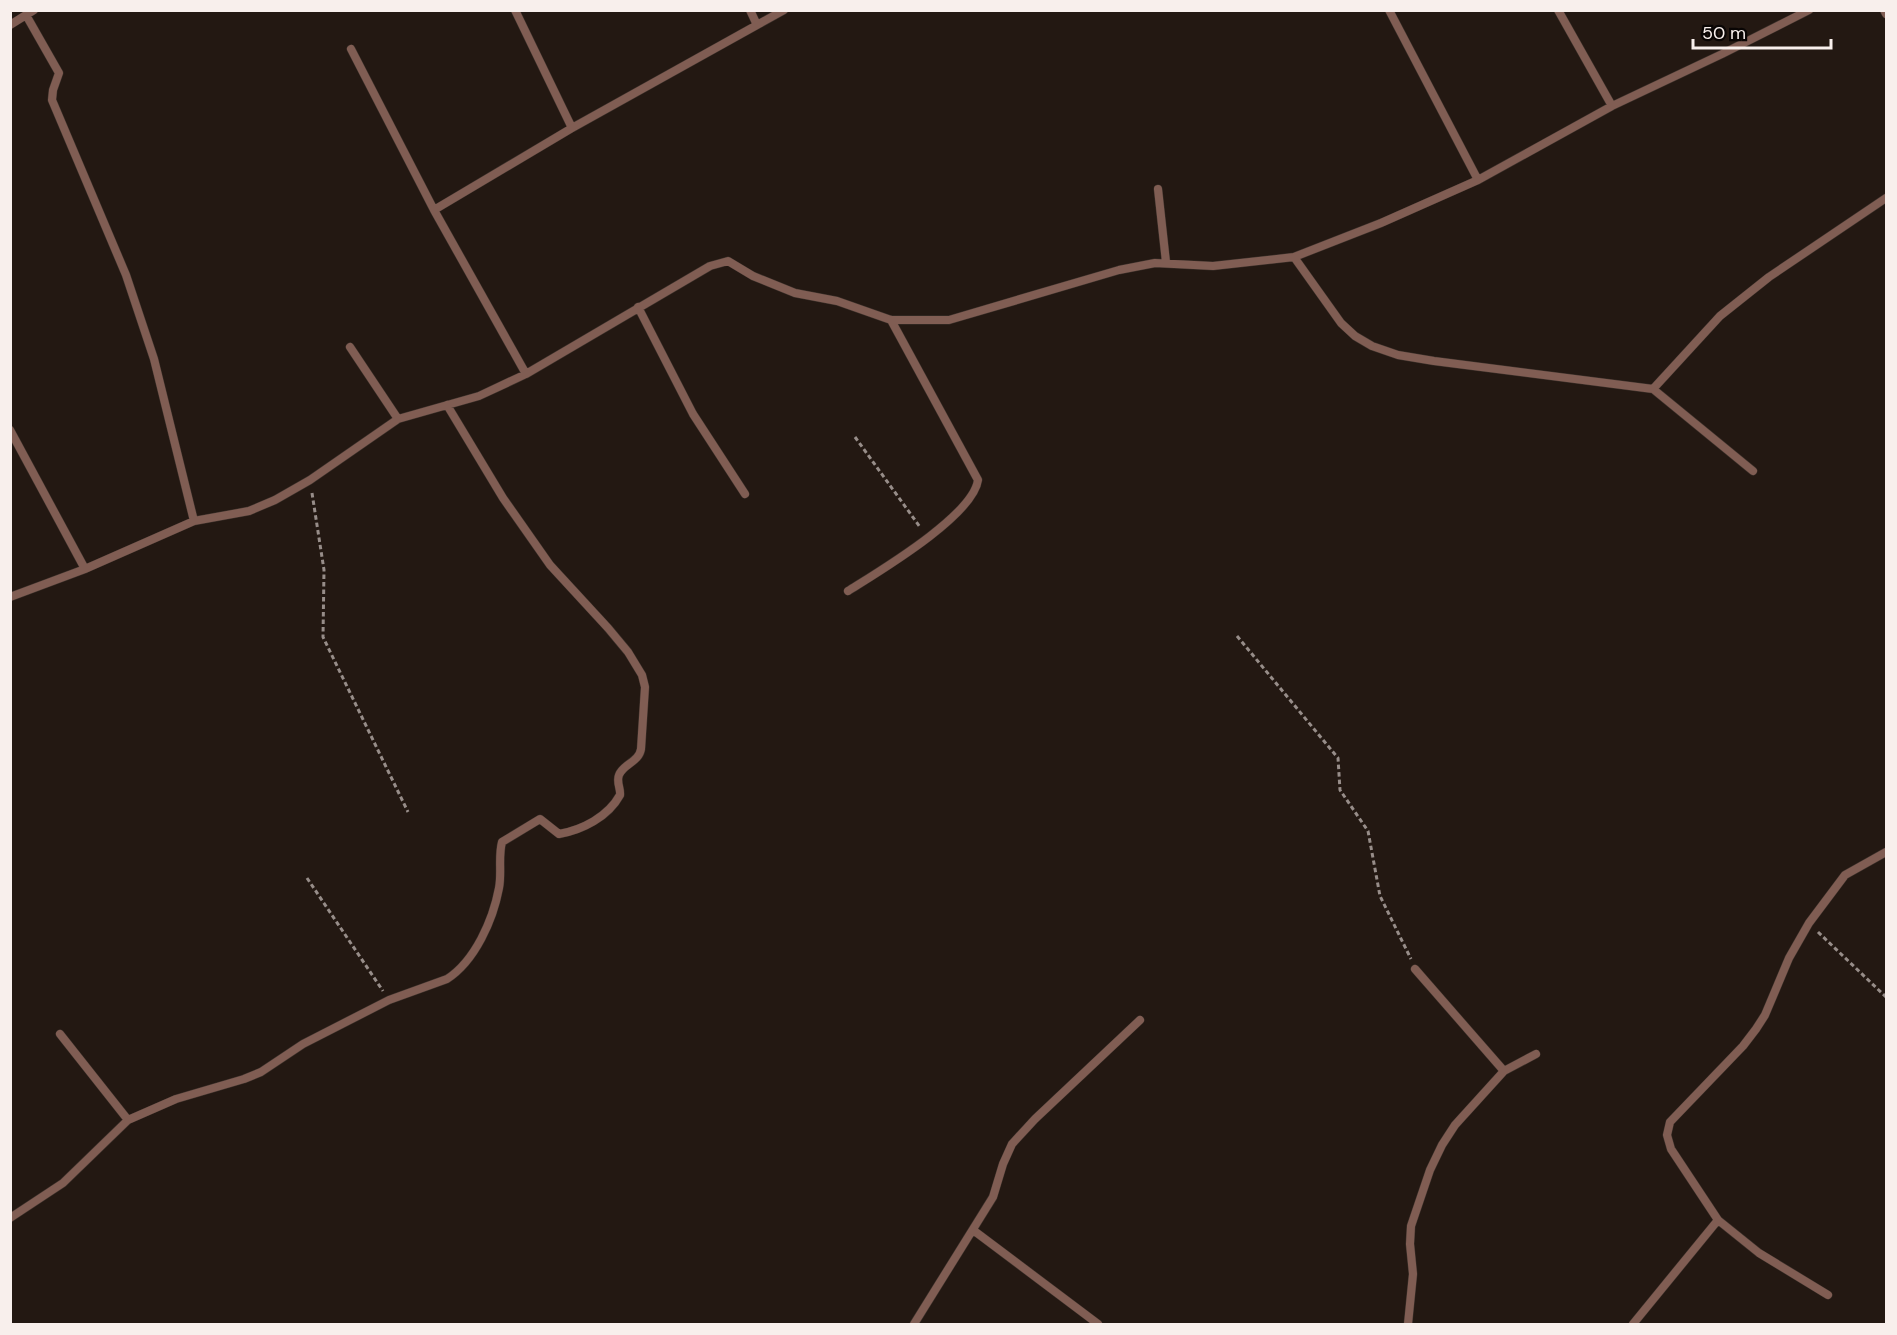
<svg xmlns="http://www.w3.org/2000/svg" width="1897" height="1335" font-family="'DM Sans',sans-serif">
	<rect width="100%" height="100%" fill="#231812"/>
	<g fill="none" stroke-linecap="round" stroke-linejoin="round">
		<defs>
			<path id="lane" d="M515,10L572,128
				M750,10L757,25
				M1389,10L1478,180
				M1558,10L1612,106
				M1884,10L1886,14
				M26,15L59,73L53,90L52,100L126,275L154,359L194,521
				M10,25L34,10
				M351,49L434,210L526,374
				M1158,189L1166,262
				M434,210L572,128L784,10
				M1294,257L1341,323L1355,336L1372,346L1398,355L1434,361L1653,389L1753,471
				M638,307L693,414L745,494
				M350,347L398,419
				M1653,389L1720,316L1769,277L1886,198
				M10,430L85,569
				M848,591C878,572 973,516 978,480L891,320
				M10,597L85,569L194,521L249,511L275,500L310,480L398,419L479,396L526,374L710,266L728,261L753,276L795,293L837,301L891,320H949L1119,270L1155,263L1213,266L1294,257L1381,223L1478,180L1612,106L1722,54L1809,10
				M1415,969L1504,1071
				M60,1034L128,1120
				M10,1218L63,1183L128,1120L176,1099L244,1079L261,1072L303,1044L389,1000L447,979C475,961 493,920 499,888C502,873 498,857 502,842L540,819L559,834C582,830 608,817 620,795C621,789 616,782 619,775C623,764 639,762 641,749L645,687L642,675L628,652L608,628L550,565L503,498L447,405
				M973,1230L1098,1324
				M1828,1295L1759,1253L1718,1220L1671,1149L1667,1135L1670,1122L1743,1046L1756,1029L1765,1015L1789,958L1809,923L1845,875L1886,852
				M914,1324L993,1197L1003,1164L1012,1144L1035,1119L1140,1020
				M1408,1324L1413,1274L1410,1244L1411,1226L1430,1170L1442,1145L1455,1125L1504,1071L1536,1054
				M1633,1324L1718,1220"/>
		</defs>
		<use href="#lane" stroke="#3d322c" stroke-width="9"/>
		<path stroke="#978d89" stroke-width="3" stroke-dasharray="4.5 3" stroke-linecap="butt" d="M855,437L920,527
			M312,493L324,570L323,637L408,812
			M1237,636L1338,758L1340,790L1368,831L1380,896L1411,959
			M307,878L383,991
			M1818,932L1886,997"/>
		<use href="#lane" stroke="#805d53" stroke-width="8"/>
	</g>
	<rect width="1897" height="1335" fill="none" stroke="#f8efec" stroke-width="24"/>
	<path d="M1693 39v9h138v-9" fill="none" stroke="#f8efec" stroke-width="3"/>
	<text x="1702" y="39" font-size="18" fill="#f8efec" stroke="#090504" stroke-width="4.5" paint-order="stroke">50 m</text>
</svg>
